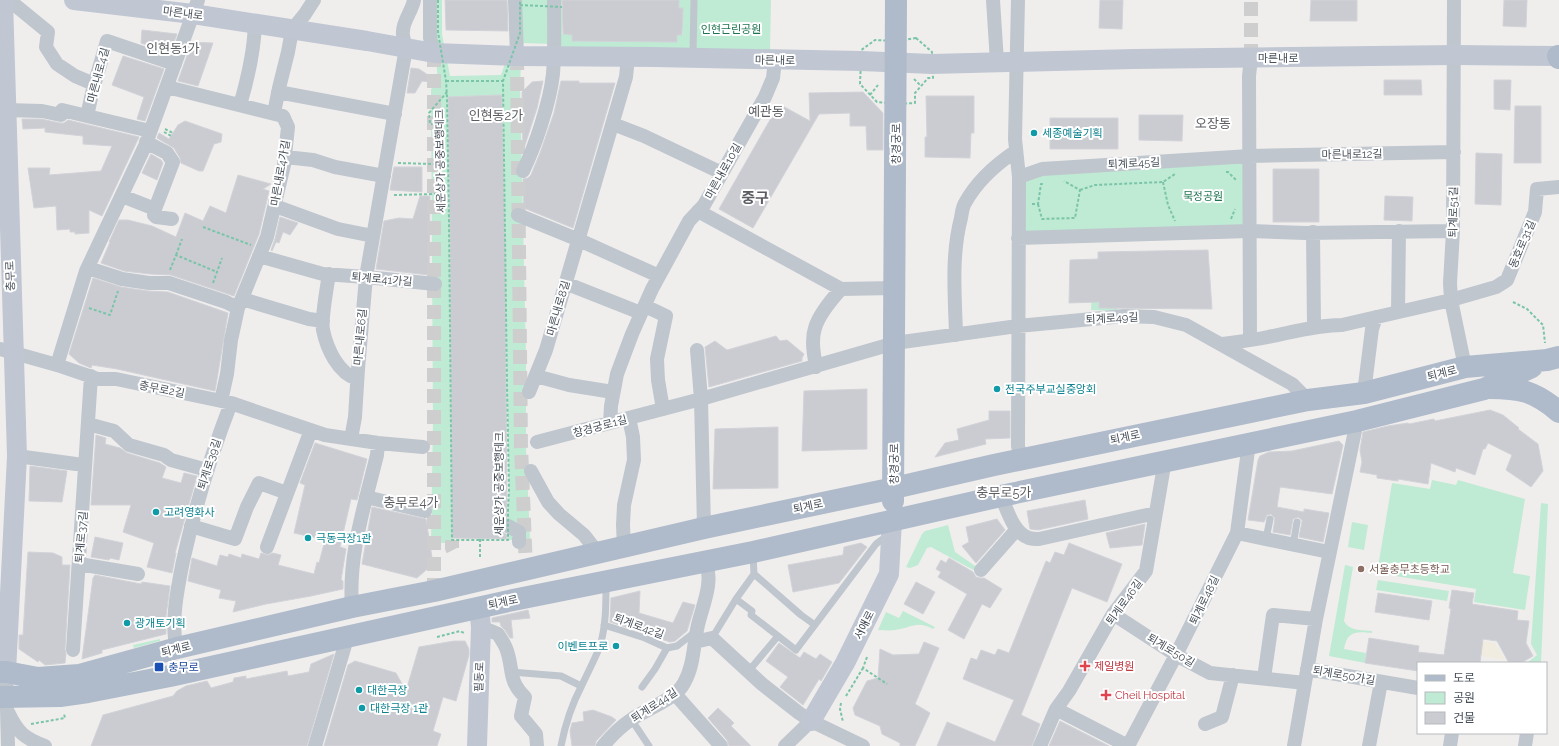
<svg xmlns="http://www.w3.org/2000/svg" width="1559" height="746" font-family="Raleway,'Noto Sans KR',sans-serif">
	<rect width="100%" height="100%" fill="#f0eeed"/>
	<path fill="#bfead3" d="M435,0H442V34L450,76L501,75L518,27L517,0H552V44L522,43L520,85L526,355V447L530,540H508V508L509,490L502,96L448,97L453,543H431L433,421L431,89L438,83L434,36Z
		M553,0H562V34L572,35V41L677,42V35H683V28H678L679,0H771L770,52L553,57Z
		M1247,160V227L1022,235V182L1041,172Z
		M1092,289L1118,291L1117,311L1091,310Z
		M1432,480L1456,485L1458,480L1525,499L1513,573L1530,576L1525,610L1474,602L1476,589L1377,573L1392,483L1430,489Z
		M1541,503L1548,504L1541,663H1527L1537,655L1531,644Z
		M1352,522L1368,525L1364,550L1348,547Z
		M948,525L955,552L981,570L979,573L931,547L927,548L918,565L910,568L906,567L922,534L925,531Z
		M1345,565L1353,567L1344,621C1349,631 1362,630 1372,631V633C1356,631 1347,631 1344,649L1366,653L1365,663L1329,656Z
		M1378,580L1449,591L1447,601L1376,590Z
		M903,611L935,627L933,629C916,620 912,628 895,630C890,631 884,630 878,630L886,612L899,618Z
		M160,639V641L134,648L133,645Z"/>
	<path fill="#f0ecdf" d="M1468,639L1495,643L1505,660L1465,653Z"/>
	<path fill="#cbccd2" stroke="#d2d3d8" d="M445,0H507L508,31L446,30Z
		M562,0H679V8H683L682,35H677V42L572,41V35L563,34Z
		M1100,0H1123L1122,29L1099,28Z
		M1311,0H1357V21H1310Z
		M1504,0H1527L1526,27L1503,26Z
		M142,30L177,34L170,53L141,43Z
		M192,42L213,43L198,86L178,81Z
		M123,56L164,69L145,121L137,119L144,97L112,85Z
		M411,68L419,69L440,83L422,81L415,93H407Z
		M1384,80H1421L1422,95H1384Z
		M1494,80H1511L1510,110L1494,109Z
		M543,81L537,108L523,151L522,92L532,82Z
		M561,81H579V83H615L573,228L524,208L523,179L528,178L531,175L540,153L554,113Z
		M863,92L883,113V150H867L866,126H850V113L819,114L753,228L719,209L779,104L810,121L809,93Z
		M502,95L505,246L507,518L501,522L500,526L501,531L507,535V539L452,538L450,237L448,97Z
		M926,96H974V133H971L970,158L925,157V137H927Z
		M1515,106H1541V163H1514Z
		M1139,115H1183L1182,141L1139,140Z
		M1050,118H1118V149H1050Z
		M22,119H41L60,123H64L68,120L139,137L102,216L89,210V233L75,234V232H70V229L57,230L56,206L34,208L28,168H50L49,175L101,171L112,146L83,144V136L45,132V128L23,129Z
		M185,121L222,134L221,142L214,144L203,171H199L181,163L180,158L174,148L157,138L159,133L169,139L178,125Z
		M1476,153L1502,154L1501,205L1475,204Z
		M151,154L161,160L163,163L157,180L142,173Z
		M394,167H422V192L390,190Z
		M1273,169H1319V222H1273Z
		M238,175L271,184L263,189L269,191L259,234L234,296L171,275L150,274L124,271L101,263L110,242H109L119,220H128L152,226L176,237L185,213L203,221L210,206L226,213Z
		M420,196H430L429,275L376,269L384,221L399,218L413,219Z
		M1385,196L1413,197L1412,221L1384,220Z
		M280,217L298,223L290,235L283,232L279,243L276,242L272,251L271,250L275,239Z
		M1208,250L1212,309L1099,308V302L1069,303L1070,260L1098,259V252Z
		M93,278L121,287L148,291L168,292L228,313L215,391L117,369L92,365L91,368L79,363L69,354Z
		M776,336L780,341L787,340L804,354L802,358V361L709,387L705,347L715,341L727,350Z
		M867,389V449L802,451L804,391Z
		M1490,410L1503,415L1519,428L1518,429L1538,444L1543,471L1531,487L1506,470L1512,455L1488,443L1485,449H1483L1475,475L1456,468L1455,472L1431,463L1428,484L1398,479V481L1377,478V475L1360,472L1362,462L1360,450L1363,432L1388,426L1408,423L1409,424L1434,419L1435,421Z
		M989,411H1010V438L985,439L986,444L935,457L945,443L959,440L957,429L989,420Z
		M778,427V488L713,489L715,429Z
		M96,435L106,438L105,444L120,448L127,453L160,463L166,467L162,478L181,483L184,473L197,476L175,553H176L172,573L147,567L154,543L123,532L131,505H91Z
		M1339,441L1343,445L1332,494L1280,487L1277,507L1304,512V509L1329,513L1323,542L1299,537L1302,522V520L1298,517L1293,519L1290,535L1273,532L1275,518L1271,514L1267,515L1264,522L1248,520L1258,460L1260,456L1269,452L1292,451Z
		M315,443L367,459L357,500L351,499L340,547L346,549L341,580L343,581V589L311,596L266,604L233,612L236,601L219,598L221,590L188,581L192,558L217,566L220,555L228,557L229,554L241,558L242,554L259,559L261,553L268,555L273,553L281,555L278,565L314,574L317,562L319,563L325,540L294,533L305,485L300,483Z
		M30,466L67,471L62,502L29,501Z
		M1085,500L1088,519L1038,530L1030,529L1027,511Z
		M372,507L426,519L433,564L417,578L362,564Z
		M997,519L1005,530L976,563L962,546L969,542L966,527Z
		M1145,524L1142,545L1110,548L1106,533Z
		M95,537L123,543L119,560L110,558L109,560L91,557Z
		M861,543L867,547L839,583L793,592L788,565L843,555L844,547Z
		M1069,543L1122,564L1107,602L1072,588L1021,715L1040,724L1032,746H937L947,722L995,742L1014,700L963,679L971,658L977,660L981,650L995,655L998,649L1009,653L1046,561L1050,563L1055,552L1064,555Z
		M28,552L53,553L62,557V565H70L65,649L66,654L65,663L45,665L39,660L38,662L19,649V635H23Z
		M949,558L973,572L976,577L980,578H984L1002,589L990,608L982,604L964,639L948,630L967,594L938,577L941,572L936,569L941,560L946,563Z
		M95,575L141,584L142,582L170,586L166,616V634L102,650V653L82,659L93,578Z
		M916,582L935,592L923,614L904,604Z
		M1452,590L1474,593L1472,604L1518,611L1517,620L1529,621L1526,643L1533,656L1521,663H1509L1497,641L1483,639L1480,663H1418V671L1365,663L1369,638L1419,646L1418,652L1444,655L1451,609L1449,608Z
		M640,591L639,613L673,623L683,602L695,605L687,631L675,641L670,642L610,622L611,598Z
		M1378,593L1432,601L1429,620L1375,612Z
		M528,610L530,618L511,620L513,638H510L505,630L501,626L500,622H492V618Z
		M454,641H465L469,649V655L456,701L443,697L433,731L441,734L437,746H324L348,665L355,661L396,673L406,691L419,647Z
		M924,642L939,648L915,704L930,713L915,746H900V743L882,734L880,726L855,715L853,708L867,681L878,678L880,649L893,655L919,654Z
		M779,643L800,658L804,652L816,659L820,654L832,662L821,681L819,679L803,705L780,687L788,677L766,661Z
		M334,654L307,746H91L103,715L173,696L177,691L186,686L207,681L211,688L233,682L234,678L246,676V679L287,671L288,676L309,672L311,664Z
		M718,708L734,723L731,726L751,746H729L727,740L708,718Z
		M593,710L612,717L616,720L596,741L595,746H572L570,731L572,723L584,721L583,712Z
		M1060,721L1109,746H1049Z"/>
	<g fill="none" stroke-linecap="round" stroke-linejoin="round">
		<path stroke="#cececf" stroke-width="14" stroke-dasharray="14 7" stroke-linecap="butt" d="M434,53V591
			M517,56L521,446L526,569
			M1251,58V0
			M452,540V548L453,550"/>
		<path stroke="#7ac5a7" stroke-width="2" stroke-dasharray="3 2" stroke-linecap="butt" d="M916,38L932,52L933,78H928L915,93V103L896,104L877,102L860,84L861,61L860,51L875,40L896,41Z
			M914,79L921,86
			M446,81H503
			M870,95L878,85
			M434,124H430L429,113L447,92
			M165,129L173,133
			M164,132L171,136
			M398,163L434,164
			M1226,172H1228L1236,180
			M1163,182L1168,205L1175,221
			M1080,190L1095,185L1163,182L1175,174
			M394,195L435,194
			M1032,204H1038L1041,184H1043
			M1038,204L1042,219L1075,218L1080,190L1064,181
			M1231,219L1235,209
			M203,227L251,245
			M176,255L182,239
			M170,270L176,255L217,272
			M213,283L222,258
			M1513,302L1527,309L1543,325L1545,343
			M89,308L110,315L118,291
			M480,539V557
			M437,637L460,631L464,633
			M867,657L863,668L887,684
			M846,696L863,668
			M841,703L840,709L843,722
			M31,724L65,718L64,714"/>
		<path stroke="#bfc6ce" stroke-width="7" d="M693,56L694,0
			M1266,539L1270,519
			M1293,545L1297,522
			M753,555L754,574L736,599L752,611L751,615L796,650L876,544L888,535
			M754,574L801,615L815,625
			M604,625L645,638L667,648
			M712,638L736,599
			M745,666L752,667L778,636
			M511,672L561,676L581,686
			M642,687L655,669L667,648L677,646L695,632
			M631,719L649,746
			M561,746C565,725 572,704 582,685C588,672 595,659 600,646C606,626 606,604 606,584"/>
		<path stroke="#bfc6ce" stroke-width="14" d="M9,0L48,32L46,47L57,64L75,76L94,84
			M430,0V38L434,53
			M515,0L517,56
			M993,0L997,62
			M1018,0L1015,139L1019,177L1018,446L1021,459
			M1454,0L1453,231L1450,283L1451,300L1465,367
			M167,87L283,116L288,127L284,165L267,237L238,308L231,340L227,374L221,401
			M278,92L395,114
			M240,105C248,78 254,52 255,24
			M6,110L42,111L61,115L62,110L87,116
			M274,113L279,88L288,52L292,30L305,14L314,0
			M613,124L644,136L722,173
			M150,131L87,116L93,89L107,41L175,64
			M285,157L313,160L335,167L384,176
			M523,171C535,147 550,102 553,74C555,50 554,24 554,0
			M1019,177L1042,169L1250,156L1454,152
			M122,196L155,209L173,162L167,153L146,142
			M275,206L338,229L373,236
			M155,209L154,215L156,217L172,219
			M698,211L841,289L895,288
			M518,215L579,240L659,276
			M1313,232L1314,327
			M1018,238L1250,231L1305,233L1453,231
			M259,256L323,274L366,277L435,284
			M88,268L122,279L149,283H169L226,302L238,308
			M329,274C327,287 321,319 323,330C327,349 338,373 357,379
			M565,283L641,313
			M242,299L309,319L323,321
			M645,306L666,316L657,359L658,380L663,409
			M1398,312L1399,231
			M956,335C955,296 951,256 961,218C962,213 962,208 965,203C977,181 995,165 1016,151
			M1250,340L1249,76L1251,58
			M1222,344C1237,342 1253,340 1268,337C1293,332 1317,325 1342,325L1451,300L1496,287L1507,280L1535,212L1537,189L1559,187
			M0,349L57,365L98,379H116L231,403L325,435L378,443L423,447
			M697,350L701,399L704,528
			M57,365L86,271L145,146L198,0
			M816,367C814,355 811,340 815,328C819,314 832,299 841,289
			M536,376L569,385L613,392
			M529,392L546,350L626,77L628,57
			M1364,393L1372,329L1376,317
			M610,423L611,406L617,374L632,334L652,289L689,221L704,205L765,97L773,78L775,60
			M88,424L114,431L129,445L164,455L171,460L207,470
			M351,439L355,417L358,369L366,277L406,48C405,43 402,36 403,31C403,21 412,11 414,0
			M537,442L701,399L895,343L1018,326L1124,316L1154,317L1186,325L1292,384L1308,400
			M17,456L76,464
			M531,471L548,502L559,514L584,535L598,553
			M1001,496C1007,509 1013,533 1029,538C1032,539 1036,539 1039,539L1156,513
			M366,497L425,511
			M191,526L235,539L247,507L259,483L287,493
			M508,526L519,532V542
			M1237,533L1329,552
			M267,547L311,430
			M624,547L623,525L624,505L634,460L633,437L629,418
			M79,564L138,574
			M981,570L1017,529
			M352,607C348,555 365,504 377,455L378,443
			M1113,614L1176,655L1210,673L1305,683
			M481,627L498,634C501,639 504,643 506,648C514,668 507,680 525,697L521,716L536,734L537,746
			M695,642L712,638L762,684L799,713L811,721L863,746
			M177,648C170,624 178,586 183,561C195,507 211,455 231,403
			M73,650L91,376
			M1307,669L1418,688
			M6,672L8,746
			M1264,678L1273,615L1316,619
			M675,694L721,746
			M1056,709L1128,746
			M8,712C18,733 24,738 45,746
			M1205,724L1222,717L1233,675
			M315,746L348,635
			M603,746C612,735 620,727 632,719C647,709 676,699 684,683C695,664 693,642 699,621C704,602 713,582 706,562
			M785,746L811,721
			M1040,746L1056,709L1069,691L1113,614L1146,571L1165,460
			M1128,746L1176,655L1237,533L1249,443
			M1294,746L1316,619L1357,421
			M1369,746L1381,682
			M1450,746L1452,733
			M1525,746L1527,733"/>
		<path stroke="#c0c7d3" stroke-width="20" d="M3,0L17,456L6,672
			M74,0L193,14L367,41L434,53L517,56L653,57L861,61L932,64L1134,59L1455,55L1559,56
			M811,721L845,663L889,574L892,521
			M477,746L481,627L479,607"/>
		<path stroke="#afbbca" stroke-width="22" d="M1558,56L1559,58
			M1489,388C1520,388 1535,391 1559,412
			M893,501L896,0
			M0,672H6L38,678L79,675L177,648L352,607L434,591L704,528L894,488L994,465L1308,400L1364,393L1465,367L1547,360L1559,357
			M0,697L60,696L88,692L170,676L513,600L753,552L1001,496L1357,421L1484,389L1532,367"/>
		<path stroke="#7ac5a7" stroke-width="2" stroke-dasharray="3 2" stroke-linecap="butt" d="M438,0V32L446,81L447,97L449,221L452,540H508V508L509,490L507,388L503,81L520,33V0
			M520,5L562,7"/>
	</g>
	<g fill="#0f9aa8" stroke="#fff" stroke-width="1.5">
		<circle cx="1034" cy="133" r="4"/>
		<circle cx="997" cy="389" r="4"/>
		<circle cx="156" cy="512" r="4"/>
		<circle cx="308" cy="538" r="4"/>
		<circle cx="127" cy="623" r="4"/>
		<circle cx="616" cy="646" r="4"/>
		<circle cx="359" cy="690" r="4"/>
		<circle cx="362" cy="708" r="4"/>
	</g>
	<circle fill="#8d6e63" stroke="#fff" stroke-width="1.5" cx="1361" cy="569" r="4"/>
	<g fill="#e0444e" stroke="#fff" stroke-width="1.5">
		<path d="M1083 660h4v4h4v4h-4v4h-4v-4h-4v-4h4z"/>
		<path d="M1104 689h4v4h4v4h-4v4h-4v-4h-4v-4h4z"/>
	</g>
	<rect fill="#1a4fb4" stroke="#fff" stroke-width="1.5" x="154" y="662" width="10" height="10" rx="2"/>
	<g text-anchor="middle" stroke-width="4" stroke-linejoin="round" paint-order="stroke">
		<g font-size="11" fill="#474f59" stroke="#fff">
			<text transform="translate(183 13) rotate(7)" y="4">마른내로</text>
			<text x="1278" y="62">마른내로</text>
			<text transform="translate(775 60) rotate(1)" y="4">마른내로</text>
			<text transform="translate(98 75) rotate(-75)" y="4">마른내로4길</text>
			<text transform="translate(896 144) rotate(-90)" y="4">창경궁로</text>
			<text transform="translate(1352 154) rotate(-1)" y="4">마른내로12길</text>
			<text transform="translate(440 161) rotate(-91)" y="4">세운상가 공중보행데크</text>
			<text transform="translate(1134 163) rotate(-3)" y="4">퇴계로45길</text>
			<text transform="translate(723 171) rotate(-61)" y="4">마른내로10길</text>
			<text transform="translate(280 173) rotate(-80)" y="4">마른내로4가길</text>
			<text transform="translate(1453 212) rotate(-89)" y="4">퇴계로51길</text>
			<text transform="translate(1522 244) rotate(-67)" y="4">동호로31길</text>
			<text transform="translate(10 276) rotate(-92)" y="4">충무로</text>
			<text transform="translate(382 279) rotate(5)" y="4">퇴계로41가길</text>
			<text transform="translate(558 308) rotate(-74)" y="4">마른내로8길</text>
			<text transform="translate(1112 318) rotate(-3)" y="4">퇴계로49길</text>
			<text transform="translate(360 337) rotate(-85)" y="4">마른내로6길</text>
			<text transform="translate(1442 373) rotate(-14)" y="4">퇴계로</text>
			<text transform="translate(162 389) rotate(11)" y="4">충무로2길</text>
			<text transform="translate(600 426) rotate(-15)" y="4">창경궁로1길</text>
			<text transform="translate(1125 437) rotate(-12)" y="4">퇴계로</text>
			<text transform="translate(209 464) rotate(-72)" y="4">퇴계로39길</text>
			<text transform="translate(894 464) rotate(-90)" y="4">창경궁로</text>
			<text transform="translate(499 484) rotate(-90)" y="4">세운상가 공중보행데크</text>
			<text transform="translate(808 506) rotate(-12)" y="4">퇴계로</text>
			<text transform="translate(81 537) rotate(-85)" y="4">퇴계로37길</text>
			<text transform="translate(1204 600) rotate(-64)" y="4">퇴계로48길</text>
			<text transform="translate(503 602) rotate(-12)" y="4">퇴계로</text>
			<text transform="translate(1124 602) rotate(-54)" y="4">퇴계로46길</text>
			<text transform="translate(864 625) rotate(-63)" y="4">서애로</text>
			<text transform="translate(639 626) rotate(20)" y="4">퇴계로42길</text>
			<text transform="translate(176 649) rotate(-14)" y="4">퇴계로</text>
			<text transform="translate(1171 650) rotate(31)" y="4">퇴계로50길</text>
			<text transform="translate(1344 675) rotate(10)" y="4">퇴계로50가길</text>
			<text transform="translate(479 677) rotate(-88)" y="4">필동로</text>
			<text transform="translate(654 705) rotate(-33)" y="4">퇴계로44길</text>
		</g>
		<g font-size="11" fill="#1e7450" stroke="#fff">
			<text x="731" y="33">인현근린공원</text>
			<text x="1203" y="200">묵정공원</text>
		</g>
		<g font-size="11" fill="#0d838f" stroke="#fff" text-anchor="start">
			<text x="1042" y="137">세종예술기획</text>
			<text x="1005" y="393">전국주부교실중앙회</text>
			<text x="164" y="516">고려영화사</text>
			<text x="316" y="542">극동극장1관</text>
			<text x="135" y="627">광개토기획</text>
			<text x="608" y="650" text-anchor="end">이벤트프로</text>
			<text x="367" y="694">대한극장</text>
			<text x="370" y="712">대한극장 1관</text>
		</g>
		<g font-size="11" fill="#785e54" stroke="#fff" text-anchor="start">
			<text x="1369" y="573">서울충무초등학교</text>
		</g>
		<g font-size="11" fill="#be3a42" stroke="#fff" text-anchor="start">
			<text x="1094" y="670">제일병원</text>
			<text x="1115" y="699">Cheil Hospital</text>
		</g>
		<g font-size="11" fill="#164399" stroke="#fff" text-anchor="start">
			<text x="168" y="671">충무로</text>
		</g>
		<g font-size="13" fill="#5b5d62" stroke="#fff">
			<text x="173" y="53">인현동1가</text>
			<text x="766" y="116">예관동</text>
			<text x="496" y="120">인현동2가</text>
			<text x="1213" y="128">오장동</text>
			<text x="1004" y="497">충무로5가</text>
			<text x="411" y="507">충무로4가</text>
		</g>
		<g font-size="15" font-weight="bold" fill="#5b5d62" stroke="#fff">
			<text x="755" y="203">중구</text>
		</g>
	</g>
	<rect x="1417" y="662" width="130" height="72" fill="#ffffff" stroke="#b5b9bd"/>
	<rect x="1425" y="675" width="20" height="6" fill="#afbbca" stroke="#b5b9bd"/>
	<text x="1453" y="682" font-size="12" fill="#474f59">도로</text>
	<rect x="1425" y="692" width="20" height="12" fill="#bfead3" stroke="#b5b9bd"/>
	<text x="1453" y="702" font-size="12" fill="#474f59">공원</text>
	<rect x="1425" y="712" width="20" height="12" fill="#cbccd2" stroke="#b5b9bd"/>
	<text x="1453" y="722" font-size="12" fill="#474f59">건물</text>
</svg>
